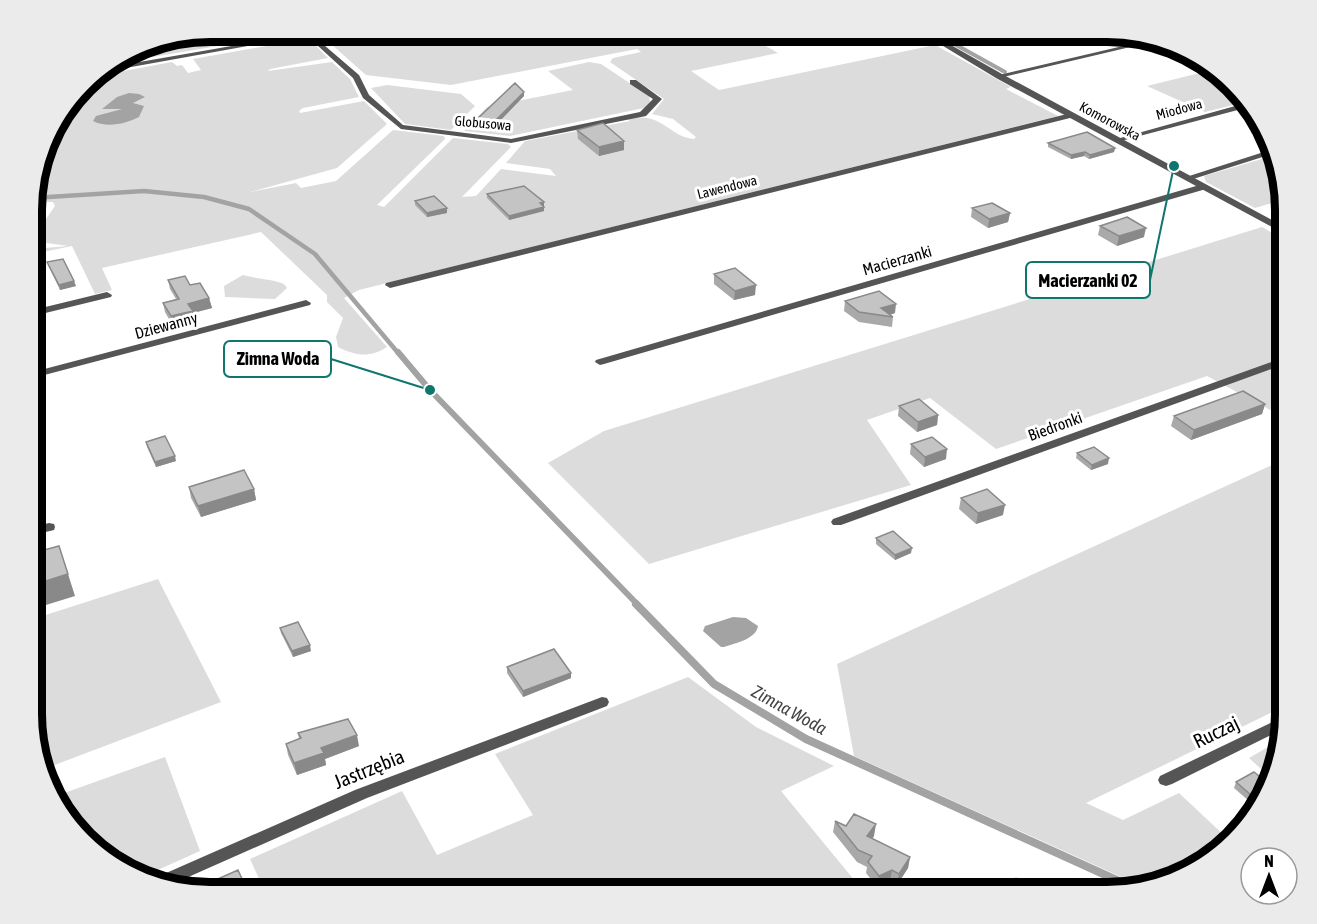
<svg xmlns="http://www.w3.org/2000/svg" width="1317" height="924" font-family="'Asap Condensed',sans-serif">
	<rect width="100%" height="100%" fill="#fff"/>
	<path fill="#dcdcdc" d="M210,32H300L111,64L142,45Z
		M346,32H782L752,38L778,53L691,71L719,90L935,45L1011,87L1006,89L1058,116L359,290L344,298L387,347C370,358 356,356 338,347L336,337L343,318L327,302V295L261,232L102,268L112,290L95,294L72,246L33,254V249L68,246L33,241V227L46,219L55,206L53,202H33V187L40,165H43L97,76L172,62L177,66L182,65L188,73L201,70L193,59L300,40L311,41L328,58L270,69L268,71L332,62L350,79L359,97L303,108L299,111L300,113L364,101L387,124L337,168L250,192L296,183L301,188L336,181L393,130L444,136L445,139L377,205L384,207L453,138L508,144L511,147L462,197L476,196L501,169L556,176L550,169L506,163L525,141L630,121L628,119C662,111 669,137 694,139L696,137L673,119L652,114L664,99L610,62L613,58L641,52L637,49L451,85L366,75L322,36Z
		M589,62L601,64L649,96L650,102L644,108L510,136L464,131L487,107L573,90L548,71Z
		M1216,69L1245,102L1205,112L1147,86Z
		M387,85L461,94L475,106L451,130L405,124L371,88Z
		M1272,156L1285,199L1255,208L1206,182L1204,176Z
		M1262,227L1285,240V418L1207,376L996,449L930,398L867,420L911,485L649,564L548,463L604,431Z
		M243,275C257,279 272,279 284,284L287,288L275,299L225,297L224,286Z
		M1285,459V706L1086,803L1123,820L1179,793L1228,839L1186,874L1139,885L854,756L837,664Z
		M158,579L221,702L44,769L33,737V619Z
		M688,677L756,727L834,766L781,791L864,892H265L250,859L402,791L437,855L533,815L495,754Z
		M1282,739L1276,772L1272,779L1249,758Z
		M165,757L200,851L142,877L102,856L55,803L53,797Z
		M1016,877L1048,892H986Z"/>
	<path fill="#a3a3a3" d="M129,93L139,94L145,97L133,103L144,106L139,117C126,124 106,128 93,121L96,116L122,109H102L117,97Z
		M733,617L746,618L758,626C756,639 736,643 724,647H721L703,631L705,626Z"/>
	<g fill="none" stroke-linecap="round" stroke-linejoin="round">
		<path stroke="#a3a3a3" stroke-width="4" d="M931,32L943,38
			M949,41L1005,72
			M955,44L990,37L999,32"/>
		<path stroke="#a3a3a3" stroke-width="4.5" d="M33,198L144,191L204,197L249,209L315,254L399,354"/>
		<path stroke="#a3a3a3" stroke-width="6" d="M398,352L430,390L638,605"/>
		<path stroke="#a3a3a3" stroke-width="8" d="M636,604L714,684L806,739L1132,887"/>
		<path fill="#555" fill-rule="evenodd" d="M782,32H796L759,40L755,38Z
			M306,33H310L359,75L369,95L403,125L511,139L640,112L653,99L630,84V80H636L662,99L646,116L511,143L401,129L363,98L353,78L306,35Z
			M1153,39L1160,40L999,78L995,76Z
			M1246,103L1249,107L1117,142L1113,140Z
			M1071,113L1075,115L1074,117L390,288L385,285L386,283Z
			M1270,150L1272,154L1190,180L1183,178Z
			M1203,184L1206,185V189L604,364L600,365L595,362L596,360Z
			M107,292L112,295L111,297L33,316V310Z
			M306,300L311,303L310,305L33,378V372Z
			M1285,357V364L841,525H833L831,522L833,519Z
			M49,523L54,524L55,527L54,530L33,535V527Z
			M602,697L607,698L609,702L607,706L367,798L168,886L148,881L355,790Z
			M1285,716V728L1172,784L1166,786L1160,784L1158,780L1160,776Z"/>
		<path fill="#555" fill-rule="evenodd" d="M313,32H326L98,73L105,68Z
			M920,32H928L1002,74L1285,227V234L996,78Z"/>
	</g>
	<path fill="#a9a9a9" d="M1114,32H1118L1142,37L1130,39Z
		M524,92V96L493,128L474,126V122Z
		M1262,123L1267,140L1251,133L1253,126Z
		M577,130L624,150L599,156L578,139Z
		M1048,143L1115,148L1114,152L1089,159L1084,156L1071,159L1048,147Z
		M487,194L544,202V211L509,220L487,198Z
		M415,201L447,213L427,217L415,205Z
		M972,208L1010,213L1008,222L988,228L971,217Z
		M1100,226L1144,237L1117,246L1098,235Z
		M47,262L76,286L60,290L49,267Z
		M714,274L755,295L734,300L714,284Z
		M168,280L190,285L209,298L212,308L193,313L195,321L173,326L165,312L163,303L176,299L170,289Z
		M845,301L895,313L890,315L893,317L892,327L859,322L844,311Z
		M1265,404L1262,414L1191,440L1171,426L1174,416Z
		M899,406L938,415L937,425L917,432L898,416Z
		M146,442L176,461L156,467L147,447Z
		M911,444L946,459L924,467L910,454Z
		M1077,453L1108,464L1091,470L1076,458Z
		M189,487L254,489L256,500L201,517L191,498Z
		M961,498L1003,515L976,524L959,509Z
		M876,538L911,553L895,560L876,544Z
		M280,628L311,651L293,657L281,633Z
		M507,667L571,678L523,697L507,673Z
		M298,733L359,746L325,759L326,765L297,775L288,755L286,744L299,739Z
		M1236,782L1269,784L1257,808L1234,788Z
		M835,821L846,826L874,836L872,839L910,857L908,868L897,885L890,882L878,888L866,873L867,867L857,862L833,832Z"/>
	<path fill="#898989" d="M1131,34L1142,37L1130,39Z
		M524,92V96L493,128L492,124Z
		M624,141V150L599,156V147Z
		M1115,148L1114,152L1089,159L1090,155Z
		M1085,152L1084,156L1071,159V155Z
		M544,202V211L509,220V216Z
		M447,208V213L427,217V213Z
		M1010,213L1008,222L988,228L989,219Z
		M1146,228L1144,237L1117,246L1119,236Z
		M74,281L76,286L60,290L59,285Z
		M756,285L755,295L734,300L735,291Z
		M209,298L212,308L193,313L195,321L173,326L171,316L188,304Z
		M896,304L895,313L886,316L881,308Z
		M1265,404L1262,414L1191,440L1194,430Z
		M938,415L937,425L917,432L918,422Z
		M947,449L946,459L924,467L925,457Z
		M175,456L176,461L156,467L155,462Z
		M1109,458L1108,464L1091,470L1092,465Z
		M254,489L256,500L201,517L198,506Z
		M1005,505L1003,515L976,524L978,513Z
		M912,548L911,553L895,560V555Z
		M68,574L75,596L33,609V585Z
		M310,645L311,651L293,657L292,651Z
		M571,673V678L523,697V691Z
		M357,735L359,746L325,759L326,765L297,775L294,763L321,748Z
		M876,824L874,836L866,848L867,836Z
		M910,857L908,868L897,885L899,874Z
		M892,870L890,882L878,888L879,876Z"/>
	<path fill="#c4c4c4" stroke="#898989" stroke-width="1.5" d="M515,83L524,92L492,124L474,122Z
		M603,123L624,141L599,147L577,130Z
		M1262,123L1264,130L1253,126Z
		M1087,132L1115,148L1090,155L1085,152L1071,155L1048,143Z
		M524,186L544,202L540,203L544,207L509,216L487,194Z
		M434,196L447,208L427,213L415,201Z
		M992,203L1010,213L989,219L972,208Z
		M1127,217L1146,228L1119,236L1100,226Z
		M63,259L74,281L59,285L47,262Z
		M735,268L756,285L735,291L714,274Z
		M185,276L190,285L200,283L209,298L188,304L193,311L171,316L163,303L179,299L168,280Z
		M879,291L896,304L881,308L893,317L859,312L845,301Z
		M1243,391L1265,404L1194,430L1174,416Z
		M919,399L938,415L918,422L899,406Z
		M165,436L175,456L155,462L146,442Z
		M932,437L947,449L925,457L911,444Z
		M1094,447L1109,458L1092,465L1077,453Z
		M244,470L254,489L198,506L189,487Z
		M987,489L1005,505L978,513L961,498Z
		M893,531L912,548L895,555L876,538Z
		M59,546L68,574L33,585V553Z
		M298,622L310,645L292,651L280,628Z
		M554,649L571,673L523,691L507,667Z
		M348,719L357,735L321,748L324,753L294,763L286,744L301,738L298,733Z
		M1254,772L1269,784L1259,802L1236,782Z
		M854,814L876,824L867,836L910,857L899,874L892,870L879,876L868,862L872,856L858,850L835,821L846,826Z
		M238,870L248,892H199L212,886L211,882Z"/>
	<g text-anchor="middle" stroke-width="6" stroke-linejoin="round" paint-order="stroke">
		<g font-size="14" fill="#000" stroke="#fff">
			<text transform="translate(1179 109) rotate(-15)" y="5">Miodowa</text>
			<text transform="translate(1110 121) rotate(28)" y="5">Komorowska</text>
			<text transform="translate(483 123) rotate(5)" y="5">Globusowa</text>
			<text transform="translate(727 187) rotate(-14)" y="5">Lawendowa</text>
		</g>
		<g font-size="16" fill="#000" stroke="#fff">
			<text transform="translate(897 260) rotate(-16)" y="6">Macierzanki</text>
			<text transform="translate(166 325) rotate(-15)" y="6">Dziewanny</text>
			<text transform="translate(1055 426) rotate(-20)" y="6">Biedronki</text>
		</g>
		<g font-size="18" font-style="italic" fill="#444" stroke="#fff">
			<text transform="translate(789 710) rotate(29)" y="6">Zimna Woda</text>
		</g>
		<g font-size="20" fill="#000" stroke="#fff">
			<text transform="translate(1216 732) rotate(-26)" y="7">Ruczaj</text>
			<text transform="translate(369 769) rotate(-22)" y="7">Jastrzębia</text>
		</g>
	</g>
	<path d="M0 0H1317V924H0ZM210 42H1107A168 168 0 0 1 1275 210V714A168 168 0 0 1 1107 882H210A168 168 0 0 1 42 714V210A168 168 0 0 1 210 42Z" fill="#ebebeb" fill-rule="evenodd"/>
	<path fill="none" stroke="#000" stroke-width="8" d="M210 42H1107A168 168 0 0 1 1275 210V714A168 168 0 0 1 1107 882H210A168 168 0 0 1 42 714V210A168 168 0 0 1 210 42Z"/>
	<path fill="none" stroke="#0f766e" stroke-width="2" d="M1174 166L1150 280M430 390L331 359"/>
	<g fill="#0f766e" stroke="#fff" stroke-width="2">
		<circle cx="1174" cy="166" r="6"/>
		<circle cx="430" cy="390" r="6"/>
	</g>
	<g fill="#fff" stroke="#0f766e" stroke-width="2">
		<rect x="1026" y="262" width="124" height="36" rx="6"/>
		<rect x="224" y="341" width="107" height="36" rx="6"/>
	</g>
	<g font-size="18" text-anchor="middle" font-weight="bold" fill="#000">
		<text x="1088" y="287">Macierzanki 02</text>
		<text x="278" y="365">Zimna Woda</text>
	</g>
	<g transform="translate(1269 876)"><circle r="28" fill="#ffffff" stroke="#999999" stroke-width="1.5"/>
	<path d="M0-4.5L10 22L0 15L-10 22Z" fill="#000000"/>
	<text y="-9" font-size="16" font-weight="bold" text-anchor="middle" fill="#000000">N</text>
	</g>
</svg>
